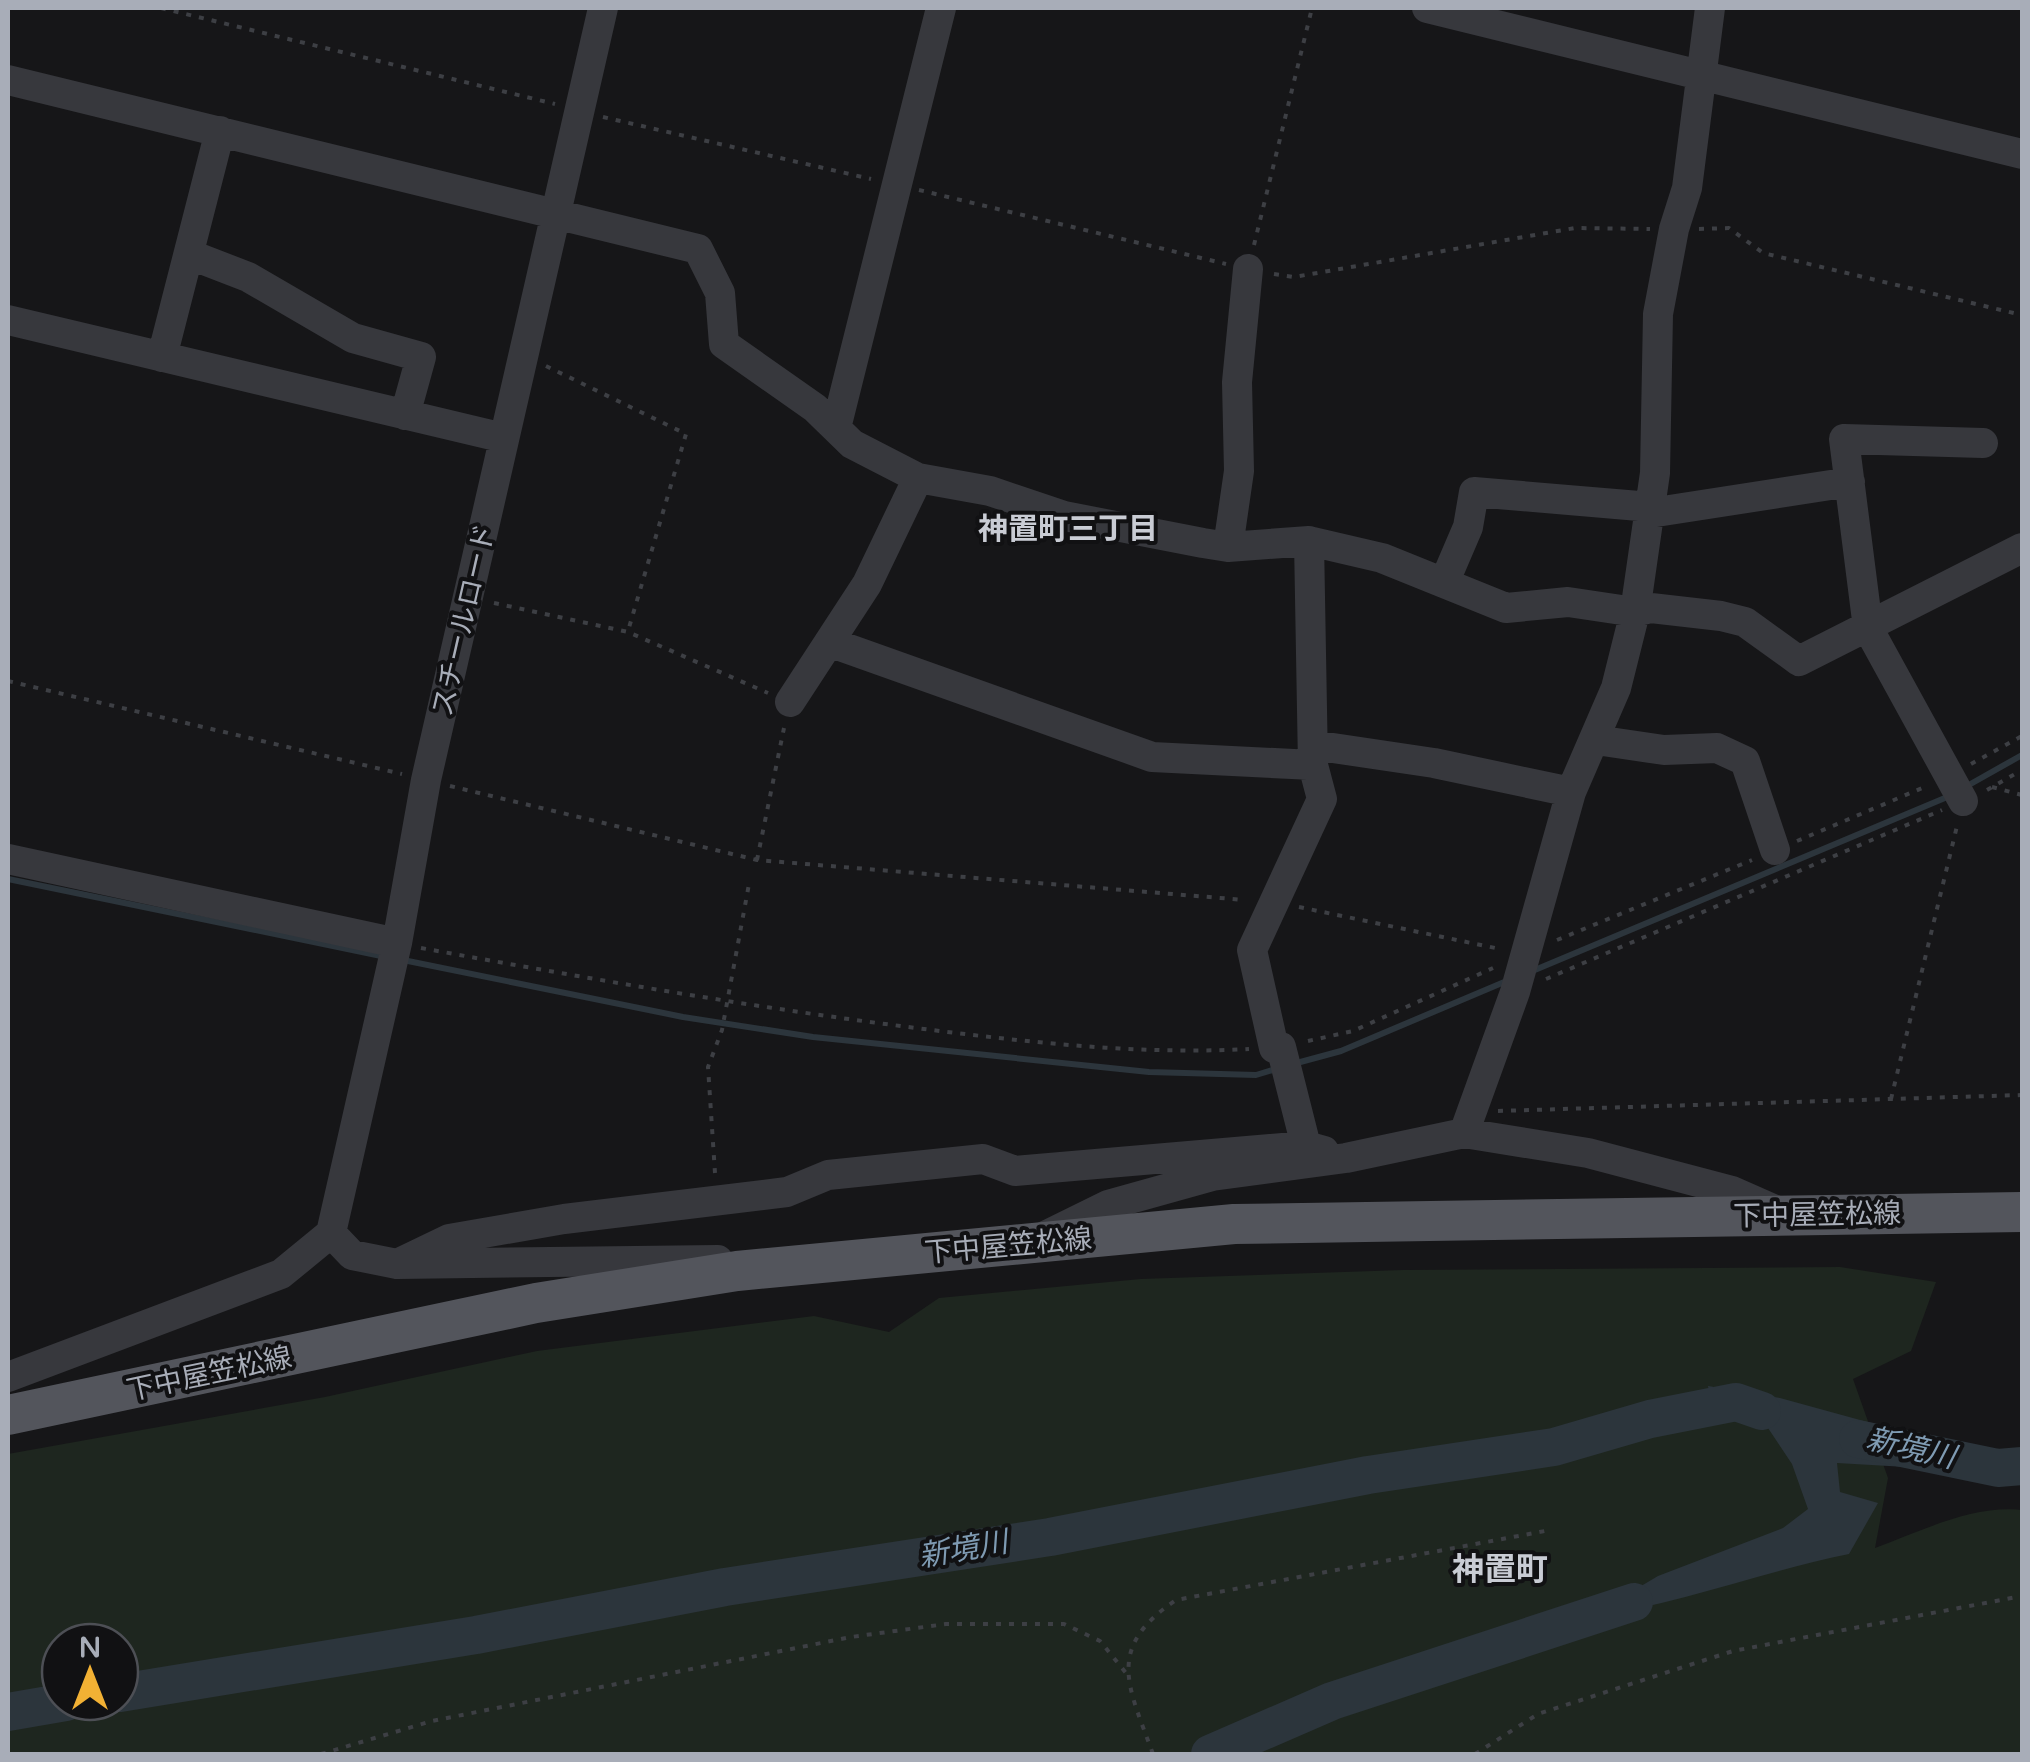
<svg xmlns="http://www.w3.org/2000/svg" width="2030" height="1762" font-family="'Varela Round','Noto Sans JP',sans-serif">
	<rect width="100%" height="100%" fill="#161618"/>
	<path fill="#1e261f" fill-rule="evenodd" d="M1840,1267L1936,1282L1911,1351L1853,1379L1888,1478L1875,1548C1921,1531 1972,1505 2022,1510V1754H8V1454L325,1397L537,1351L814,1316L889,1332L939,1298L1141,1279L1403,1270ZM60,1642H120V1702H60Z"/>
	<path fill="#2c353c" d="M1708,1386L1780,1398L1911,1434L1906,1467L1837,1463L1840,1492L1878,1503L1849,1554C1761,1572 1678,1605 1589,1617L1658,1576L1783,1528L1808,1509L1792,1464L1764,1422L1714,1421Z"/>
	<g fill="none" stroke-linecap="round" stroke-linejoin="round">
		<path stroke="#2c353c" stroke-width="6" d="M1967,786L2022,755
			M8,879L386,957
			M403,960L683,1017L813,1037L1149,1072L1256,1075L1276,1069
			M1530,972L1952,795
			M1293,1064L1341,1051L1509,980"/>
		<path stroke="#2c353c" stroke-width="38" d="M1858,1439L1998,1468L2022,1466
			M120,1693L476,1635L725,1587L1050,1537L1368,1475L1554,1447L1650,1419L1736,1402L1762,1411
			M8,1712L66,1702
			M1210,1754L1332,1701L1634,1602"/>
		<path stroke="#3d3f44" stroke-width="4" stroke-dasharray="5 8" stroke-linecap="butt" d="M161,8L555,104
			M603,117L871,179
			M919,190L1226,264
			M1699,229L1729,228L1763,253L2022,315
			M1254,245L1312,8
			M1274,274L1294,277L1575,228L1650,229
			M546,366L686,434L628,631
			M494,603L628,632L768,693
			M8,681L402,774
			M1971,764L2022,736
			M450,786L757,860L1245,900
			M1992,787L2022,795
			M1987,790L2022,770
			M1797,841L1927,786
			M757,860L784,728
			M1299,907L1500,949
			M1557,940L1752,860
			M421,948C586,978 750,1007 916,1028C1027,1042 1137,1055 1249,1049
			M1546,979L1942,810
			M1308,1041L1353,1031L1493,968
			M1891,1099L1957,826
			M1498,1111L2022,1095
			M715,1173L708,1067L722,1030L749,884
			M321,1754L432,1721L851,1637L946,1624H1064L1100,1641L1126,1673
			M1153,1754C1128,1685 1105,1648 1176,1600L1545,1531
			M1475,1754L1538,1714L1733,1651L2022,1596"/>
		<path stroke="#37383d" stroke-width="30" d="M1427,8L2022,154
			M8,80L698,249L720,293L724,344L815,408L852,444L918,478L990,491L1064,516L1203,543L1228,547L1309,541L1382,558L1506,608L1568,602L1635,612L1651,608L1721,616L1745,622L1799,661L2022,548
			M191,255L248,277L353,338L421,357L405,415
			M8,320L504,438
			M162,357L220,131
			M836,428L941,8
			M1650,513L1850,482
			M1228,547L1239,471L1237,382L1248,269
			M1444,583L1468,527L1474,492L1651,507
			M829,642L1152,757L1313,765L1309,541
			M790,702L867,584L918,478
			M1596,740L1664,750L1717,748L1745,761L1775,850
			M1313,745L1434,763L1571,792
			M1963,801L1868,628L1844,439L1983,443
			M8,859L397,943
			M1281,1047L1306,1146L1324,1151
			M1274,1048L1252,950L1322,799L1313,765
			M1464,1133L1515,992L1571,792L1616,688L1635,612L1655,473L1658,314L1674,229L1687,188L1710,8
			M331,1233L397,943L426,780L603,8
			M331,1233L352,1255L397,1264L718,1260
			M1045,1236L1108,1205L1212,1176L1346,1158L1464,1133L1588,1153L1732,1191L1782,1213
			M397,1264L449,1239L564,1219L787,1192L828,1175L983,1159L1015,1171L1306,1146
			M8,1377L281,1274L331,1233"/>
		<path stroke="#53555c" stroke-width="40" d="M8,1415L536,1303L737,1271L1234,1224L2022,1212"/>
	</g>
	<g text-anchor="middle" stroke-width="8" stroke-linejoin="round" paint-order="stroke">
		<g font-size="28" fill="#a8adb8" stroke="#111113">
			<text transform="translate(463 620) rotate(-77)" y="10">スチールロード</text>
			<text transform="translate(1817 1214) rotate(-1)" y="10">下中屋笠松線</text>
			<text transform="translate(1008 1245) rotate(-5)" y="10">下中屋笠松線</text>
			<text transform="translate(209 1373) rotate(-12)" y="10">下中屋笠松線</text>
		</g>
		<g font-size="30" font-weight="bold" fill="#c9ccd4" stroke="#111113">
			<text x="1068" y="539">神置町三丁目</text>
		</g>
		<g font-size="30" font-style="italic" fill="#7f9bb3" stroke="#111113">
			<text transform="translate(1911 1448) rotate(13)" y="10">新境川</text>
			<text transform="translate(963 1549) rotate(-10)" y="10">新境川</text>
		</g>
		<g font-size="32" font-weight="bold" fill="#c9ccd4" stroke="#111113">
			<text x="1500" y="1580">神置町</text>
		</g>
	</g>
	<rect width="2030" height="1762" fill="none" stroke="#a8adb8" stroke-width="20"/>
	<g transform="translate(90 1672)"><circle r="48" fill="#111113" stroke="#4d4f55" stroke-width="2.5"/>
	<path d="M0-8L18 38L0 25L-18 38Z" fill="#f2b134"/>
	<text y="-15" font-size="28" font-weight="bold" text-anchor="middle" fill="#a8adb8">N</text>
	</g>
</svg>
